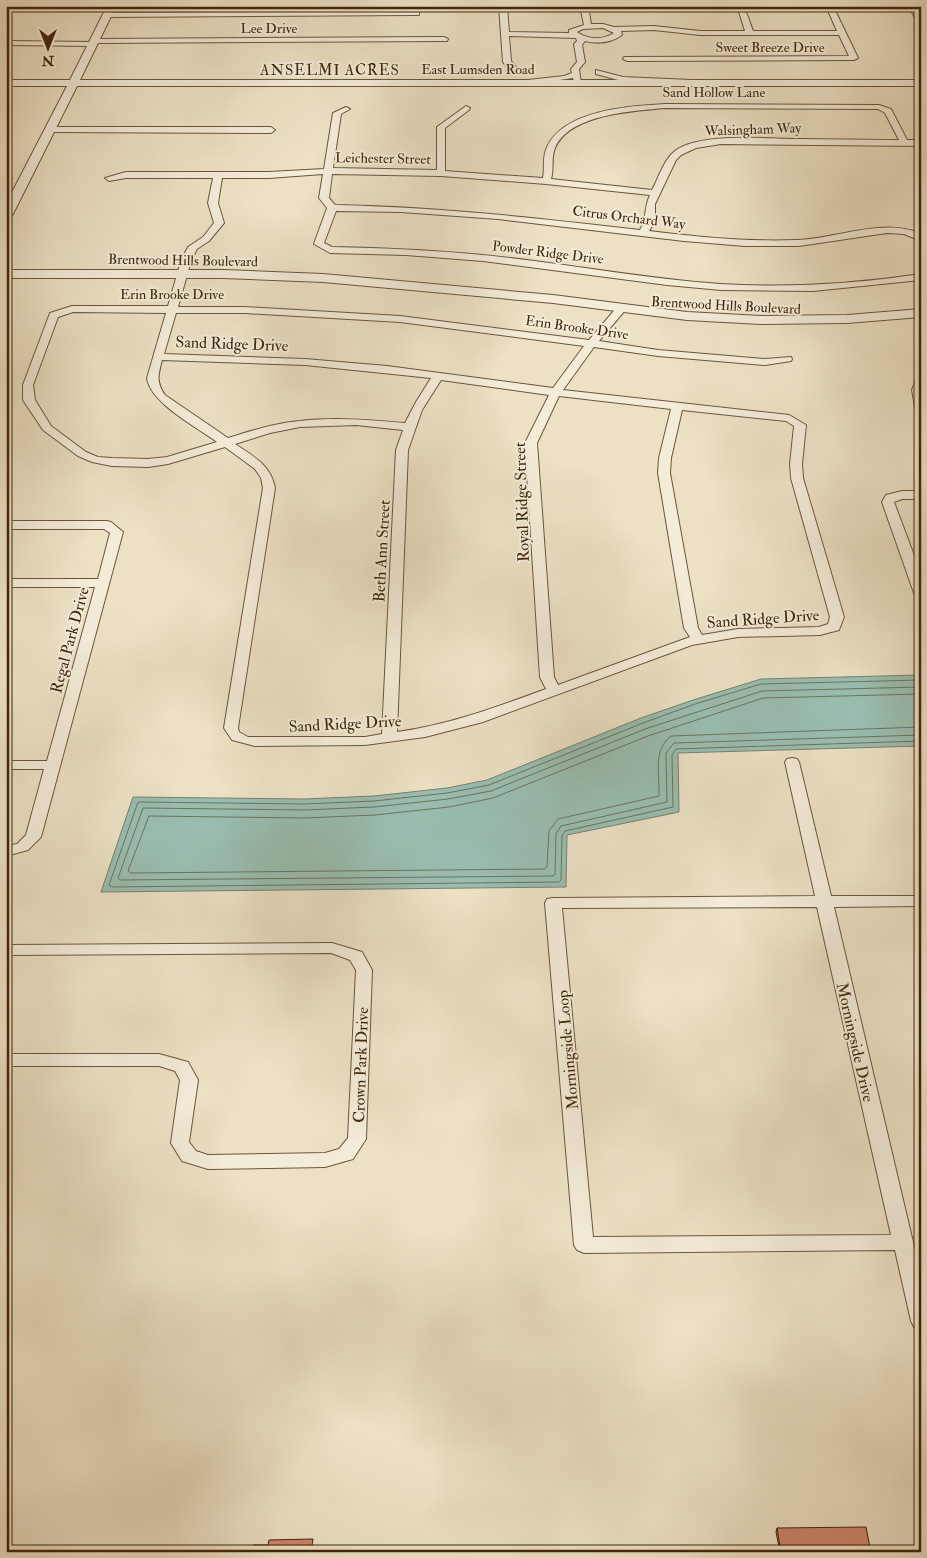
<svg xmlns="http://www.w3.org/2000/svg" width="927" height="1558" font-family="'IM FELL Double Pica',serif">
	<rect width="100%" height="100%" fill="#ece1c5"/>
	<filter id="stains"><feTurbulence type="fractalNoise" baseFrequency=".004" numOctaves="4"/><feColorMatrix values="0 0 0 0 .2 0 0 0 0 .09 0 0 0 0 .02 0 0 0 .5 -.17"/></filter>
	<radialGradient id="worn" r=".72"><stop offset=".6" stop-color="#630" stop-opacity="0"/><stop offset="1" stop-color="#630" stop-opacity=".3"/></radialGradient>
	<path fill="#99beb1" stroke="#76816f" d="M921,675V746L678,753L679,812L567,835L566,887L101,892L133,797L304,799L374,796L447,788L487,780L641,718L693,700L761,679Z"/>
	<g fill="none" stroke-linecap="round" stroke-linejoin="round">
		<path stroke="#6d725e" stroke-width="1" d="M921,680L761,684L695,704L643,723L489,785L447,793L374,801L304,804L138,802L109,885L112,887L559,882L561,880L562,836L565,831L673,807L672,755L676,749L921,741
			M921,687L762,691L645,729L491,791L448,799L374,807L305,810L143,808L118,878L120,880L553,876L555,874L556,834L561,826L667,802L666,753L674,743L921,735
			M921,694L763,698L648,736L493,798L449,807L375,815L305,818L149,816L128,871L131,873L545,869L547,866L549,831L558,819L659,796C660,775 652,751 671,736L921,727"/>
		<defs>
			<path id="minor" d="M499,6H507L509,32L569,33V30L584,25L580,6H588L591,24H603L614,27L654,26L700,31H745L739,12L730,6C748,6 747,16 753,31H837L826,6H833L858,58L854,60L627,61L623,59L624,57L849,56L839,35H700L654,30L621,31L622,35C611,43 597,44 585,41L582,45L585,62L579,69L581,84H575L573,78L531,84L527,82L528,80L564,76L572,73L571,69L577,62L574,44L577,41L576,38L509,36L511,61L516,67L509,69L503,62ZM603,28L614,33C603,40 588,40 577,32L583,29Z
				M6,7H110L114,9L110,11H6Z
				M419,11V15H416L108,17L104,15L108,13Z
				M444,37L448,39L447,41L96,43L93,46L6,45V41L91,42L94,39Z
				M596,70L623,77L691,80L695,82L691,84L622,81L596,74Z
				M665,104L879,105L891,109L907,140H921V146L721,144L696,148L681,155L676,160L655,204V221L649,231C698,237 747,242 797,240C836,239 884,217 921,234V241L904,234L887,233L799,246H745L684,241L498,219L401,212L336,211L324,243L332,247C391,248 451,251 510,258C580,266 650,279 720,284C788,288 854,284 921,274V280L813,291L721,290L667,285L483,261L406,255L330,253L314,244L327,208L319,198L323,174L269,178H222L218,203L224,223L209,241L197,249L191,261L178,307H245L400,316L589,340L618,306L622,305L627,308L599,341L658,350L765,359L791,357L792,359L791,361L765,365L658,356L594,347L563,390L789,415L806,425L802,464L803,478L844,617L839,630L820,635L738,637L692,645L483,722L425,737L365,745L255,746L232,740L224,728L263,488L261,478L255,469L225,447L168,464L148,467L112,466L92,462L78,456L43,430L23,400V385L50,313L72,306H168L181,261L188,247L203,237L214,223L208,203L213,178H126L109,181L105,178L126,172H269L324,169L333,113L346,107L350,109L341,114L333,168L437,170V127L466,106L470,108L469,110L445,128V171L543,178C545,168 542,157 547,147C564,110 629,106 665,104ZM665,108L878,109L885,113L899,140C866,140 833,139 799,139C768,139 700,132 675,151C664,159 659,177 652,190L551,179C554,169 551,157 555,148C569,114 634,111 665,108ZM332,174L441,176L546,184L650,195C644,207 647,218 640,230C538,218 437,207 335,205L329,198ZM73,312L166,313L147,378C150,403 197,427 217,442L167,457L148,459L112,458L98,457L86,452L51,426L35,400L33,385L58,317ZM176,313H245L400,322L584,346L553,388L387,366L305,359L164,354ZM162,360L305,365L431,378L416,402L405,423C370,420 335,417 300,421C275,423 251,431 228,438L165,395C156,382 158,375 162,360ZM441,380L549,395L525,443L540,677L546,689C497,707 449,725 397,732L408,450L422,410ZM559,396L671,409L659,458L658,473L684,628L690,637L558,685L554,677L537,443ZM682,410L786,421L794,426L790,464L791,478L830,617L828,624L819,627L738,629L702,635L698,628L670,473L671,458ZM356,425L403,430L396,450L382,734L365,737H248L239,732L238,728L275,488C271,465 253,456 235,444L270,433L300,427Z
				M49,127H271L275,130L271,133L46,132L45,130Z
				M921,377V409L915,406L912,390L916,380Z
				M902,491H921V499H902L894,502L921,574V597L914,593L882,502L886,495Z
				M6,521H107L111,522L123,532L41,837L28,850L6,856V846L17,844L26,835L44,769H6V761H47L95,587H6V579H98L110,533L104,529H6Z
				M792,758L797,759L799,762L831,896H921V906L834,907L921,1276V1329L914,1327L911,1321L895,1250L584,1253L577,1250L574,1245L545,903L547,899L553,898L815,896L785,762L787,759ZM817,907L891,1235L593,1237L562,908Z
				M332,943L362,952L372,970L366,1139L353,1159L325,1167L208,1169L182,1161L171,1143L180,1080L175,1071L159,1066H6V1054H159L188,1062L198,1080L189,1142L196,1151L208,1155L325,1153L339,1149L348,1138L356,970L350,960L331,953L6,955V945Z"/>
			<path id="tertiary" d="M107,6H116L80,80H921V86H77L12,216L6,219V204L67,86H6V80H70Z
				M908,6H917L921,13V23L918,22Z
				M6,270H223L323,274L553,295L687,312L761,316L847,315L921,309V317L847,323L761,324L687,320L553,303L323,282L223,278H6Z"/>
		</defs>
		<use href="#minor" stroke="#6c553a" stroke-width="2"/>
		<use href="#tertiary" stroke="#6c553a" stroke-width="2"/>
		<use href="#minor" fill="#f3ecd9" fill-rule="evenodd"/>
		<use href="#tertiary" fill="#f3ecd9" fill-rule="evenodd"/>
	</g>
	<path fill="#b0725d" stroke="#41260b" d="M777,1528L871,1552H780L776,1532Z"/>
	<path fill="#cd846c" stroke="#41260b" d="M866,1527L871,1552H781L777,1528Z
		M313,1539L311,1552H253V1545H268L269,1540Z"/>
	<g text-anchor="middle" stroke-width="4" stroke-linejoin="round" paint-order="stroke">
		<g font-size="14" fill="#41260b" stroke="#f3ecd9">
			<text x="269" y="33">Lee Drive</text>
			<text x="770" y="52">Sweet Breeze Drive</text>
			<text x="478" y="74">East Lumsden Road</text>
			<text x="714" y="97">Sand Hollow Lane</text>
			<text transform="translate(753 129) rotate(-2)" y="5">Walsingham Way</text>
			<text transform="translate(383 158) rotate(1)" y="5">Leichester Street</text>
			<text transform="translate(629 217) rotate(7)" y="5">Citrus Orchard Way</text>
			<text transform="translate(548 252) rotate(7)" y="5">Powder Ridge Drive</text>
			<text transform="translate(183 260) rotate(1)" y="5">Brentwood Hills Boulevard</text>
			<text x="172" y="299">Erin Brooke Drive</text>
			<text transform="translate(726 305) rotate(3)" y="5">Brentwood Hills Boulevard</text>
			<text transform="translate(577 327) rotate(8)" y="5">Erin Brooke Drive</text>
		</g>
		<g font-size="15" letter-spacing="1" fill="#41260b" stroke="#f3ecd9">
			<text x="330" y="75">ANSELMI ACRES</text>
		</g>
		<g font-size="16" fill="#41260b" stroke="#f3ecd9">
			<text transform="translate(232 343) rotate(2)" y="6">Sand Ridge Drive</text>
			<text transform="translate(521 502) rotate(-92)" y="6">Royal Ridge Street</text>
			<text transform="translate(381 551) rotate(-87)" y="6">Beth Ann Street</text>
			<text transform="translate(763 618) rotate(-4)" y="6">Sand Ridge Drive</text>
			<text transform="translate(69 640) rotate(-75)" y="6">Regal Park Drive</text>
			<text transform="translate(345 723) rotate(-3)" y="6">Sand Ridge Drive</text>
			<text transform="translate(856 1042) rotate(77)" y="6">Morningside Drive</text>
			<text transform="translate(567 1050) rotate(-95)" y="6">Morningside Loop</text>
			<text transform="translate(360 1065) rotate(-88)" y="6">Crown Park Drive</text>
		</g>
	</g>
	<rect width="927" height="1558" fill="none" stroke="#ece1c5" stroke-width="25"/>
	<rect x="8" y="8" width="912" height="1543" fill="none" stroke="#41260b" stroke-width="2.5"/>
	<rect x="12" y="12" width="902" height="1533" fill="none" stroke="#41260b"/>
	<g transform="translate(48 48) rotate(180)" stroke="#f3ecd9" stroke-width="4" paint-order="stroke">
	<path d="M0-4L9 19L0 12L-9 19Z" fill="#41260b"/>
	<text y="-8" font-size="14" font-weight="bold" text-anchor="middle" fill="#41260b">N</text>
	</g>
	<rect width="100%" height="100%" filter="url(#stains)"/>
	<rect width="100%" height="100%" fill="url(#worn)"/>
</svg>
